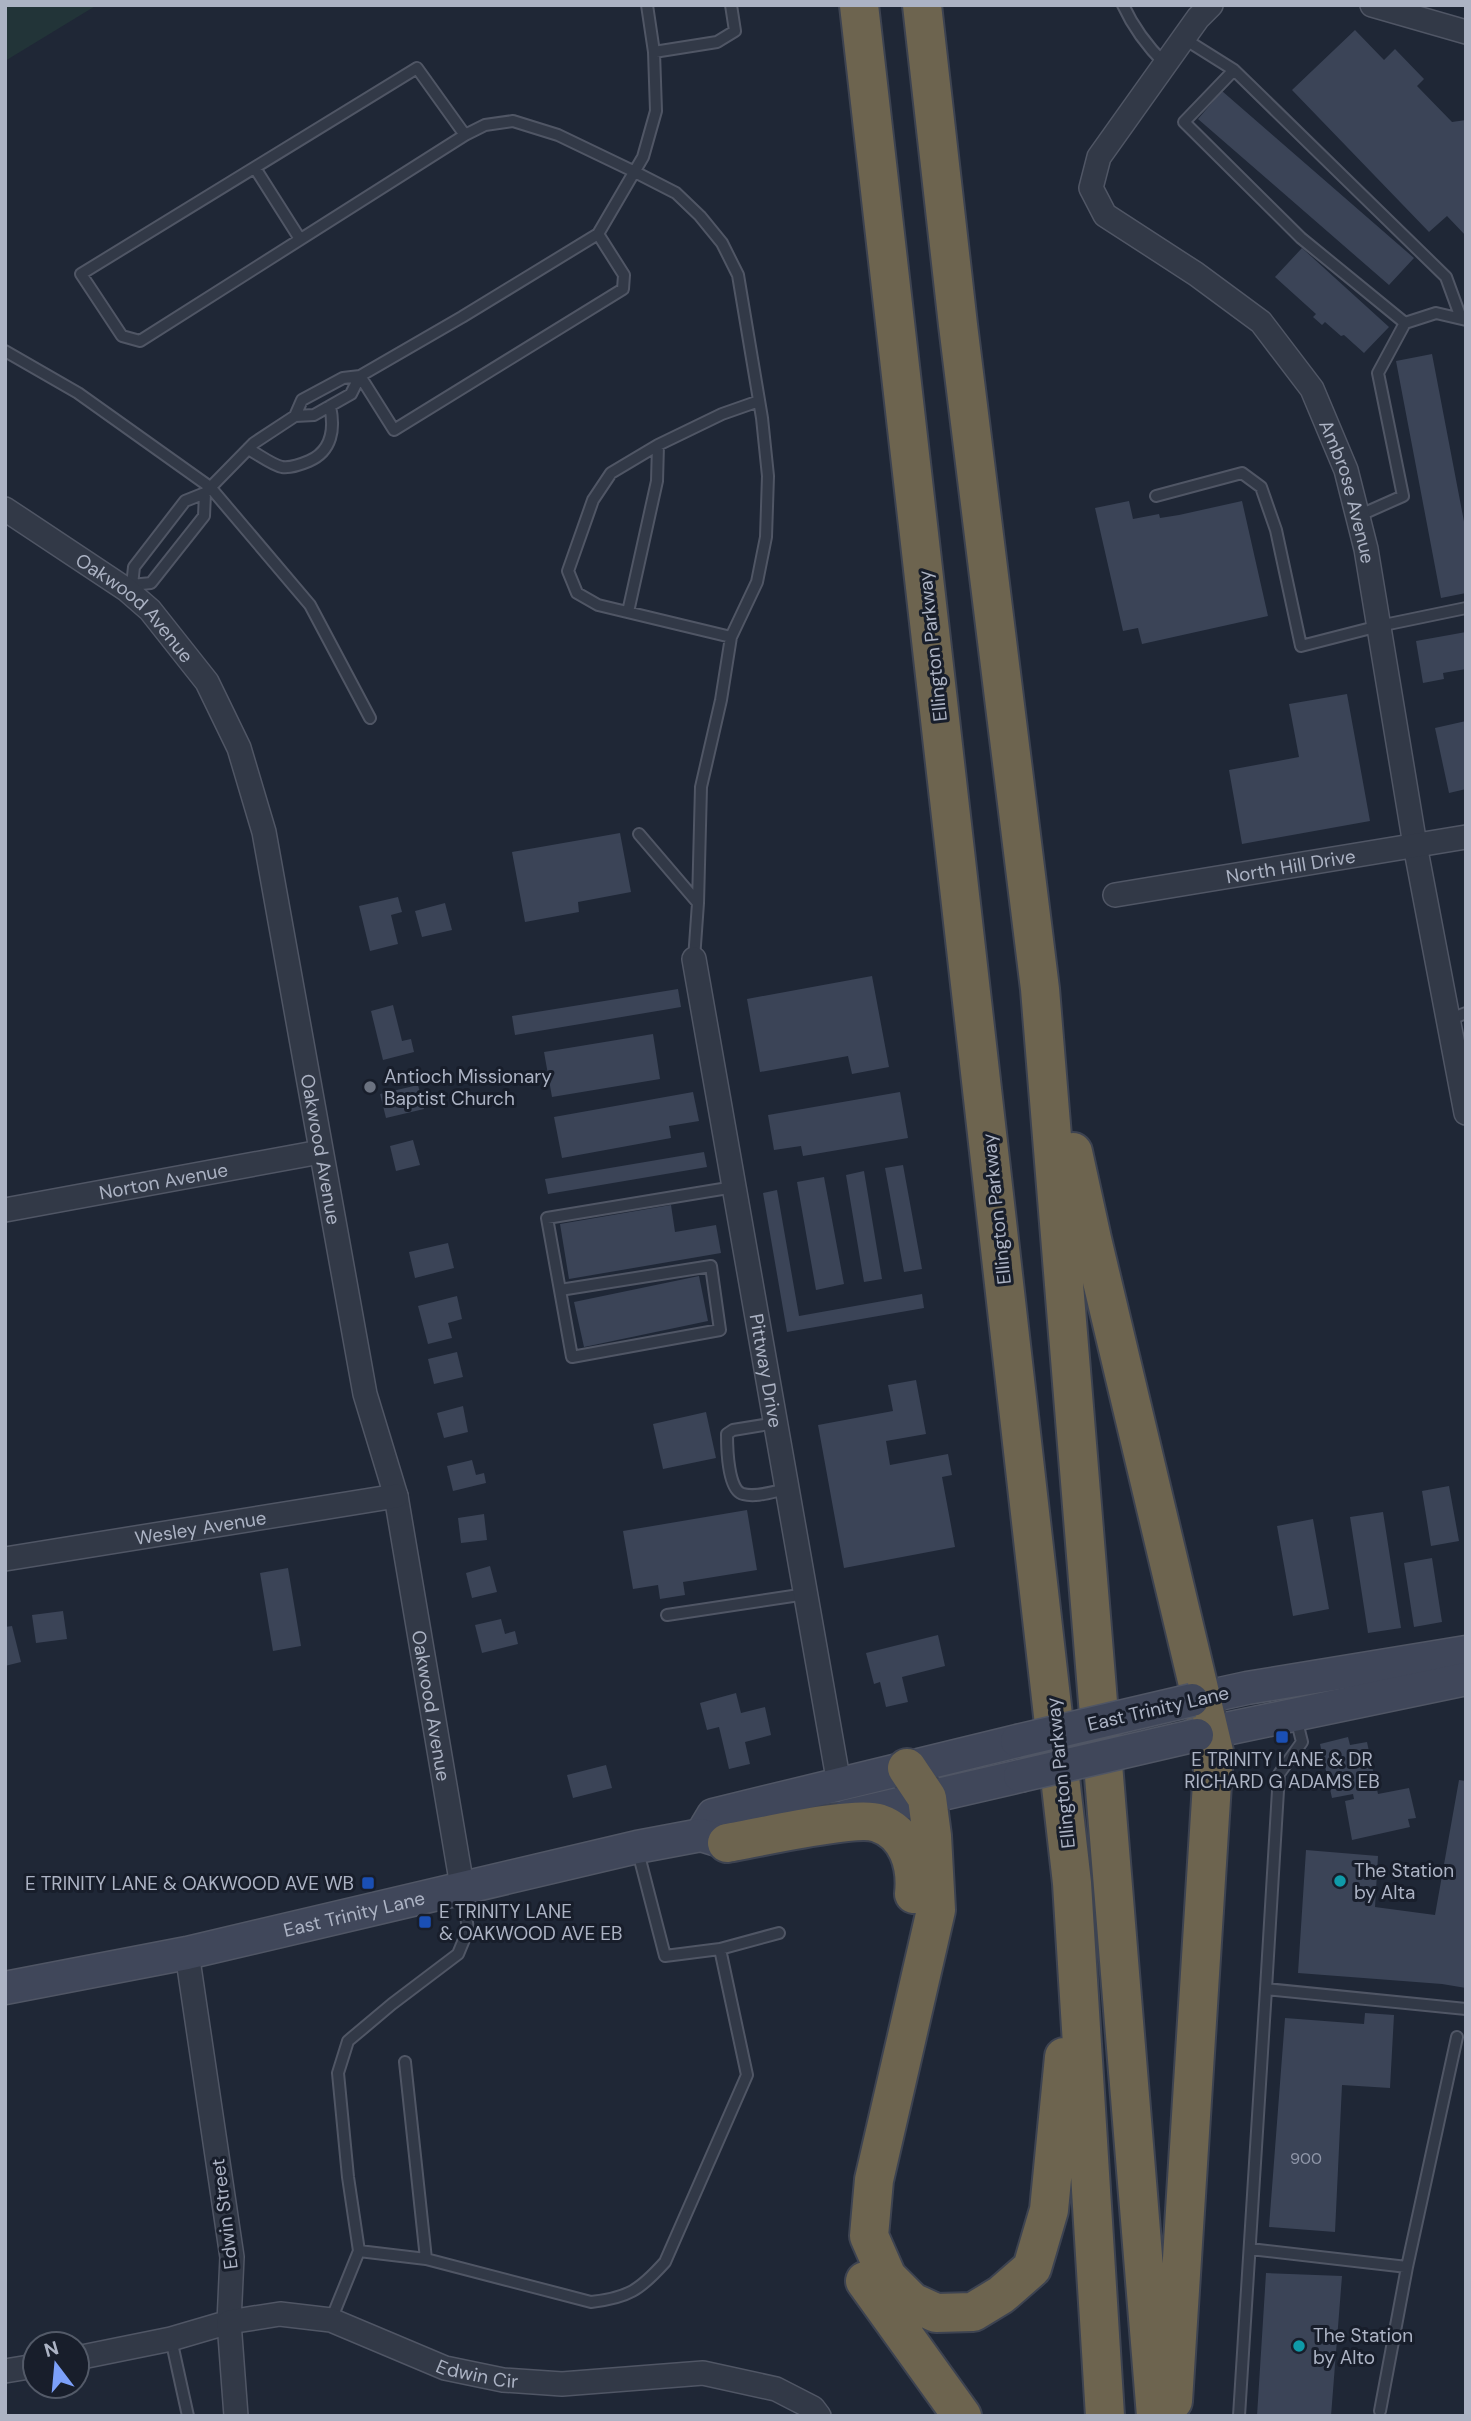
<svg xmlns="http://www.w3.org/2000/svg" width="1471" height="2421" font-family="'DM Sans',sans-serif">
	<rect width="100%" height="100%" fill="#1f2736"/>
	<path fill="#223438" d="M8,5H97L5,61V7Z"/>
	<path fill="#3b4457" d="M1355,30L1384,60L1395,49L1424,79L1417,86L1452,122L1466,120V236L1447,216L1429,232L1292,90Z
		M1222,91L1414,258L1389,285L1198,119Z
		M1302,248L1389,327L1364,353L1344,335L1341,336L1325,322L1322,325L1313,317L1316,314L1275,277Z
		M1432,354L1466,532V593L1441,598L1396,361Z
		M1129,501L1133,519L1159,514L1160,518L1179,515L1242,501L1268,616L1142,644L1138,628L1123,631L1095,508Z
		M1466,632V669L1443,673L1444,679L1423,683L1416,641Z
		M1347,694L1370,821L1242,844L1229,770L1299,757L1289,704Z
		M1466,721V789L1449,793L1435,728Z
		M620,833L631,892L578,902L579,912L525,922L512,852Z
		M398,897L402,912L391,915L398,944L370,951L359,906Z
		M445,903L452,930L422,937L415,911Z
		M872,976L889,1067L852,1074L848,1056L760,1072L747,999Z
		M678,989L681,1007L515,1035L512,1016Z
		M393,1005L402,1041L411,1039L414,1052L383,1060L371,1011Z
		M653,1034L660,1079L552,1097L544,1052Z
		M418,1085L424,1109L386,1118L380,1094Z
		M693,1092L699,1121L669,1126L671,1138L562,1158L554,1117Z
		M900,1092L908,1138L803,1156L801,1146L774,1150L768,1115Z
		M413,1140L420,1165L396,1171L390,1146Z
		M704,1152L707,1167L548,1194L545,1179Z
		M903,1165L922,1269L904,1272L885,1168Z
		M864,1171L882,1279L864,1282L846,1175Z
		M824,1177L844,1284L816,1290L797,1182Z
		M777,1190L799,1316L922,1294L924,1308L787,1332L763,1193Z
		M671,1205L675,1232L716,1225L721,1253L569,1279L560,1224Z
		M448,1243L454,1268L415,1278L409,1252Z
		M699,1276L708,1321L584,1347L574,1302Z
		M457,1296L462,1319L448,1323L452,1338L428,1344L418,1306Z
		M457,1352L463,1377L434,1384L428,1359Z
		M916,1380L926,1434L886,1441L890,1465L948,1454L952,1475L942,1477L955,1547L844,1568L818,1425L893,1411L888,1385Z
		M463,1406L468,1432L444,1438L437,1413Z
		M706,1412L716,1458L663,1469L653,1424Z
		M472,1460L476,1475L484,1473L486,1483L453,1491L447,1466Z
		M1449,1486L1459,1541L1431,1546L1422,1491Z
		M747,1510L757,1570L683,1582L685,1595L660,1599L658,1585L633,1589L623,1531Z
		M1383,1512L1401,1628L1368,1633L1350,1517Z
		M484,1514L487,1540L461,1543L458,1518Z
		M1313,1519L1329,1609L1293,1616L1277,1526Z
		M1432,1558L1442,1622L1414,1627L1404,1563Z
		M490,1566L497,1592L472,1598L466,1573Z
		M288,1568L301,1646L273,1651L260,1573Z
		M63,1611L67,1639L36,1643L32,1615Z
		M501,1619L505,1634L515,1631L518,1644L482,1653L475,1625Z
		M12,1626L21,1662L5,1666V1627Z
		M938,1635L945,1666L902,1677L908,1702L886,1707L880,1682L874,1684L866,1653Z
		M736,1693L741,1713L765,1707L771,1735L745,1742L750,1764L729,1769L719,1727L707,1730L700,1703Z
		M1348,1737L1350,1745L1367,1742L1378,1794L1409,1788L1416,1818L1408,1819L1410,1827L1352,1840L1345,1801L1354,1799L1353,1794L1332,1798L1320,1744Z
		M606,1765L612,1788L573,1798L567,1775Z
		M1459,1780L1466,1781V1988L1442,1984L1298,1973L1306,1850L1378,1856L1375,1907L1435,1915Z
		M1365,2013L1394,2015L1390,2088L1342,2085L1335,2232L1269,2227L1285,2018L1364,2024Z
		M1266,2273L1342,2276L1331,2416H1257Z"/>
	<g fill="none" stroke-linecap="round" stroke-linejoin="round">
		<defs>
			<path id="service" d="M1123,5C1134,29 1147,46 1165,64
				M1183,38L1234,70
				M654,52L717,42L735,31L731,5
				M465,135L417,68L81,274L122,336L140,341L465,135L485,125L513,121L558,135L635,172L676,193L700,216L722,243L738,275L762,418L768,476L766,537L757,582L731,637L721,700L701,787L698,903
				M255,168L300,239
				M1461,318L1446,277L1234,70L1184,122L1301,238L1405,323L1436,313L1466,320
				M5,351L78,393L210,487L310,605L370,718
				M360,376L394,430L623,289L624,275L598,234
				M295,416L302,400L343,378L360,376L462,317L598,234L643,157L656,111L654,52L647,5
				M248,449C258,454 272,465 282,467C290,468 302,464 309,461C332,451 335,429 330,406
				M205,493L204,516L151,583L132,585L134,567L185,501L205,493L254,443L295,416L314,415L351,394L360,376
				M1156,496L1242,473L1261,487L1276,530L1301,646L1379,626L1466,608
				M1358,516L1403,496L1378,373L1405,323
				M628,612L657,481L658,445
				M731,637L598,605L577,593L568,571L593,500L611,473L658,445L722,414L759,401
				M639,834L698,903L694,959
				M1448,1020L1466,1013
				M560,1290L711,1266L720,1330L572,1357L547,1218L734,1187
				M776,1423L733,1430L727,1434C727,1448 728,1491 743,1494C757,1498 774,1491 787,1489
				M667,1615L806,1594
				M1296,1718L1302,1742L1279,1774L1266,1989L1466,2009
				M720,1949L779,1933
				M405,2062L426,2259
				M1250,2249L1407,2267L1457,2037
				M359,2251L426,2259L591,2302C628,2298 640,2290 665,2262L747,2075L720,1949L665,1956L637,1848
				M331,2320L359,2251L348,2177L338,2073L348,2041L392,2004L458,1954L468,1930L463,1893
				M171,2339L188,2416
				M1380,2411L1407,2267
				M1239,2416L1266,1989"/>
			<g id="minor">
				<path id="s1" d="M1211,5L1198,18L1099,157L1091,188L1105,215L1196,274L1261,322L1312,389L1346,470L1366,549L1415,845L1466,1113"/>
				<path d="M1372,5L1466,32"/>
				<path id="s2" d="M5,509L127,590L150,610L207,682L239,748L264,832L365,1394L396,1496L462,1886"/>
				<path id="s3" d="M1115,895L1466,837"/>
				<path id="s4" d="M694,959L839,1784"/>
				<path id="s5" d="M5,1210L320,1152"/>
				<path id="s6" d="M5,1559L396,1496"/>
				<path d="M77,2358L171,2339L229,2322L232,2257L187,1953"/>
				<path d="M5,2371L35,2366"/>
				<path id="s7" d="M236,2416L229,2322L280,2314L331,2320L445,2368L503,2380L562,2384L703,2373L776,2389L813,2408L819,2416"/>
			</g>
			<g id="secondary">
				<path d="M1192,1700L1247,1688L1466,1652"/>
				<path d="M1197,1735L1466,1679"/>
				<path d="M847,1816L1020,1776"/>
				<path d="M701,1835L713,1815L1017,1741"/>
				<path id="s8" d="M5,1988L187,1953L637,1847L701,1835L727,1843L749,1838"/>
			</g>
			<path id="motorway" d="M859,5L1072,1883L1105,2416
				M922,5L958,325L1040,989L1156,2416
				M1073,1152L1092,1239L1214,1752L1173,2401
				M907,1768L927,1798L932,1836L936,1910L874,2180L869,2236L887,2277L912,2302L936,2313L973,2312L1001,2295L1032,2268L1049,2210L1064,2057
				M727,1843C757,1838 855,1815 878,1823C908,1833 917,1866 914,1894
				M865,2281L962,2416"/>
		</defs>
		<use href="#service" stroke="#505665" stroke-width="14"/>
		<use href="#minor" stroke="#505665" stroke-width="26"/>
		<use href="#secondary" stroke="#505665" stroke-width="35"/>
		<use href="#motorway" stroke="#3d4351" stroke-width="42"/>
		<use href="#service" stroke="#323947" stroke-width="10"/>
		<use href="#minor" stroke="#323947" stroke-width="23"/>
		<use href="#secondary" stroke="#40475a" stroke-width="32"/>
		<use href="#motorway" stroke="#6d644f" stroke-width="38"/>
		<defs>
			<path id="secondary-bridge" d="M1017,1741L1192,1700
				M1020,1776L1197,1735"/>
		</defs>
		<use href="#secondary-bridge" stroke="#505665" stroke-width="35" stroke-linecap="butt"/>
		<use href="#secondary-bridge" stroke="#40475a" stroke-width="32"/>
	</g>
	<circle fill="#6b7280" stroke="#181e2b" stroke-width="2.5" cx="370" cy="1087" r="7"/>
	<g fill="#1a4fb4" stroke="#181e2b" stroke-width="2.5">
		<rect x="1275" y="1730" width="14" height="14" rx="3.5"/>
		<rect x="361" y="1876" width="14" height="14" rx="3.5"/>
		<rect x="418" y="1915" width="14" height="14" rx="3.5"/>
	</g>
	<g fill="#0f9aa8" stroke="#181e2b" stroke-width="2.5">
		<circle cx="1340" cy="1881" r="7"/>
		<circle cx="1299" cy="2346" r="7"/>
	</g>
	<g text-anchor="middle" stroke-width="6" stroke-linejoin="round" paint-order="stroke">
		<g font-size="16" fill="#9097a9">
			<text x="1306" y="2164">900</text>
		</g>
		<g font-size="19" fill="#acb3c4" stroke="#181e2b">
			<text dy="7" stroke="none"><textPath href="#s1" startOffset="634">Ambrose Avenue</textPath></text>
			<text dy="7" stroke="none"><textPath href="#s2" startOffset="164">Oakwood Avenue</textPath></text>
			<text transform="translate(932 646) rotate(-96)" y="7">Ellington Parkway</text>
			<text dy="7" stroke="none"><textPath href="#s3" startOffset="178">North Hill Drive</textPath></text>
			<text dy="7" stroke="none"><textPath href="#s2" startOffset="752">Oakwood Avenue</textPath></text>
			<text dy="7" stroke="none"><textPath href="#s5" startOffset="161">Norton Avenue</textPath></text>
			<text transform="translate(996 1209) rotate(-96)" y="7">Ellington Parkway</text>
			<text dy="7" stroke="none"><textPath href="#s4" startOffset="418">Pittway Drive</textPath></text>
			<text dy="7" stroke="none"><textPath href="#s6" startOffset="198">Wesley Avenue</textPath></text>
			<text dy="7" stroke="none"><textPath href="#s2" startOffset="1320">Oakwood Avenue</textPath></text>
			<text transform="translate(1158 1708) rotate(-13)" y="7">East Trinity Lane</text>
			<text transform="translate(1060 1773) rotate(-96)" y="7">Ellington Parkway</text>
			<text dy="7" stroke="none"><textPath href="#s8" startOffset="357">East Trinity Lane</textPath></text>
			<text transform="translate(224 2214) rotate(-97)" y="7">Edwin Street</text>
			<text dy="7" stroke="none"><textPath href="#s7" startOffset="354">Edwin Cir</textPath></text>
		</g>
		<g font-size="19" fill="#acb3c4" stroke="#181e2b" text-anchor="start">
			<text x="384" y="1083">Antioch Missionary<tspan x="384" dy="22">Baptist Church</tspan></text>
			<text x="1282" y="1766" text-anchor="middle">E TRINITY LANE &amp; DR<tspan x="1282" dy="22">RICHARD G ADAMS EB</tspan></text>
			<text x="1354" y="1877">The Station<tspan x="1354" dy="22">by Alta</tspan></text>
			<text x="354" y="1890" text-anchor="end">E TRINITY LANE &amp; OAKWOOD AVE WB</text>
			<text x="439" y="1918">E TRINITY LANE<tspan x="439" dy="22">&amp; OAKWOOD AVE EB</tspan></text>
			<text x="1313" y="2342">The Station<tspan x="1313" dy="22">by Alto</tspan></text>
		</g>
	</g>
	<rect width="1471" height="2421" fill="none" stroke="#acb3c4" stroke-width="14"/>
	<g transform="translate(56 2365) rotate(344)"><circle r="33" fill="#181e2b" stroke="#535a68" stroke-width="2"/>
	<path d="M0-5L12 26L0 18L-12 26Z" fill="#7ca0f9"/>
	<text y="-10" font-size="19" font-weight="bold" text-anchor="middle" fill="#acb3c4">N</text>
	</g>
</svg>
